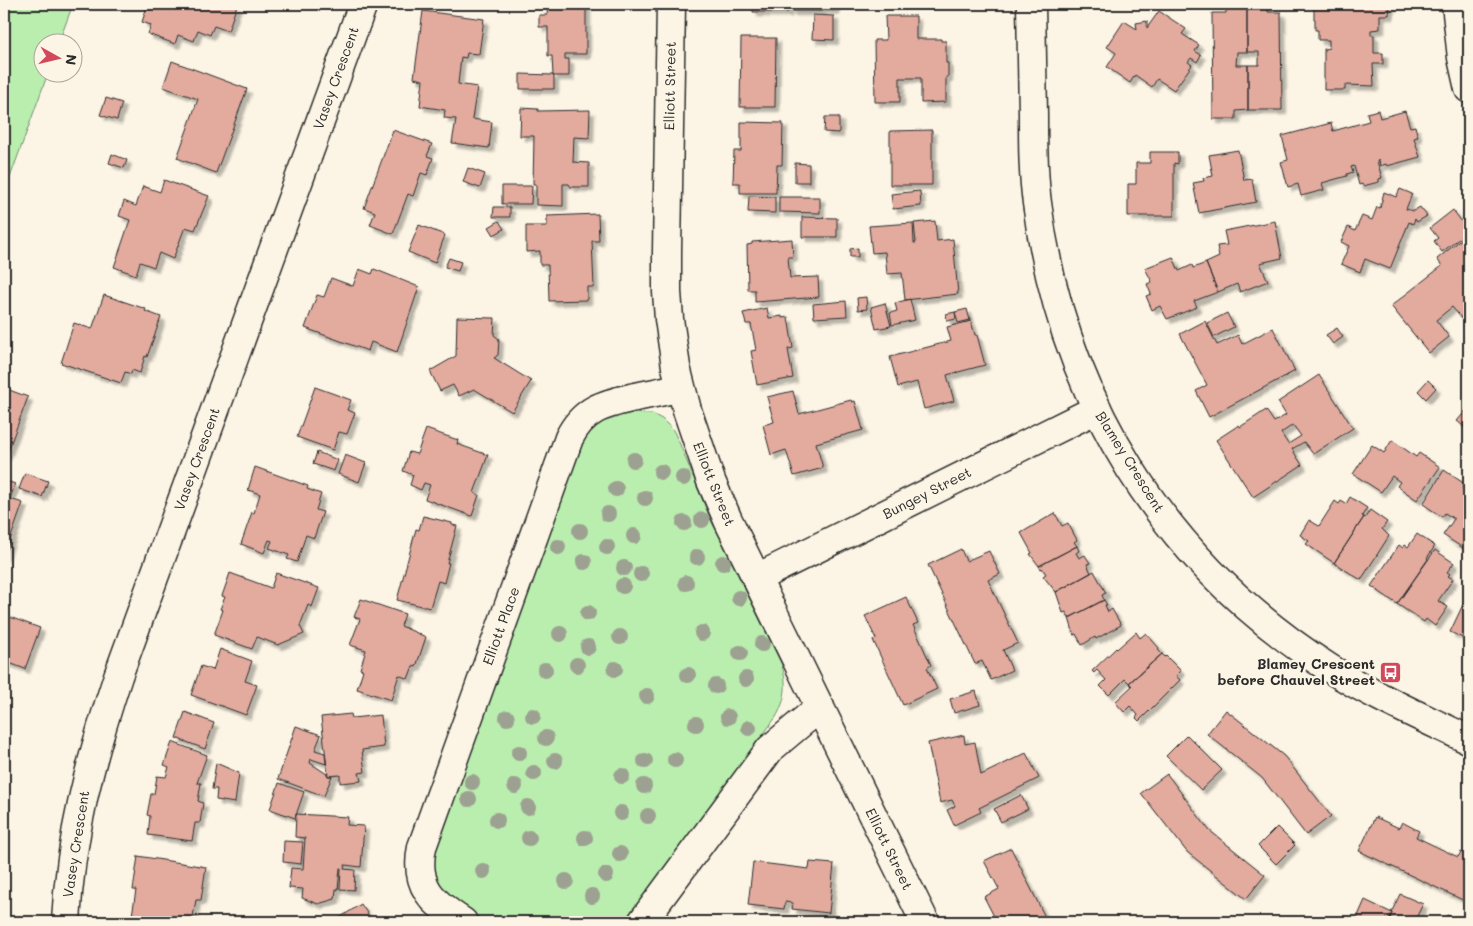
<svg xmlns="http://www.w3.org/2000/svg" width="1473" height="926" font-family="Mali,sans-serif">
	<defs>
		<filter id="shadow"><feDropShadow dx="4.5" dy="4.5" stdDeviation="1" flood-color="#0004"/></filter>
	</defs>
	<rect width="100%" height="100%" fill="#fcf5e5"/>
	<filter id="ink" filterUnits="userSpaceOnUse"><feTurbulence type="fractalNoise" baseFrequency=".02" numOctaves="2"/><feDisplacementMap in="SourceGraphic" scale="10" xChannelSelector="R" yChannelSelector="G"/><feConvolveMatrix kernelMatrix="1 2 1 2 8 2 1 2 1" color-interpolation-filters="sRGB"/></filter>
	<g filter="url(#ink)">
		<path fill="#baeeaf" stroke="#728c6d" d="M4,4H73L59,42H42V72L48,73L4,194Z
			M620,413L652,414L662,419L673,430L679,442L709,516L781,663C788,683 786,700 776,717L625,922H486L445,895L435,877L432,856L580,442L593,425Z"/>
		<path fill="#e3aa9e" stroke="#2b2b2b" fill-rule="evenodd" filter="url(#shadow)" d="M148,4H180L184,5L185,4L237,5L228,31L214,26L210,35L198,30L194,41L178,35L175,44L148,34L151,25L142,22Z
			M548,4H586V54H565V59H569V76H553L552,56H548V27H539V15H547Z
			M753,4H788V12H753Z
			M790,4H822V11H790Z
			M823,4H836L835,10L822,9Z
			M1226,4H1247V52H1237L1236,65H1248V110L1236,111V119H1213L1212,13H1226Z
			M1247,4H1268V12H1281L1282,110H1248V65H1259V52H1247Z
			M1314,4H1390L1389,15H1380V29L1371,30V35H1374V53H1383V64H1373L1374,86L1345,85V90H1324V49L1329,48V40H1318V30H1315V19H1314Z
			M423,11L484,19L479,54L467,53L466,58L461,57L458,84L477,87L472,119L492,122L489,148L452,143L456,119L444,118L445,110L420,106L423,80L414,78Z
			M1159,11L1186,29L1182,34L1199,45L1195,51L1201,55L1197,62L1191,58L1188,62L1192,65L1174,90L1157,79L1152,87L1135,75L1130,83L1107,67L1116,53L1107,47L1124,21L1137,29L1136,23L1147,21V28Z
			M813,15L834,16V40L812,39Z
			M885,16H916V39H941V41H946V63H948V77H946V102L921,103V78H900V102H875L874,40H886Z
			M741,38H776L775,107H740Z
			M172,61L247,89L216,173L177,158L198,99L163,87Z
			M520,74L553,75L554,77V89H520Z
			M106,98L122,103L117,120L100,115Z
			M521,108L538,109V111L590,110L589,138L574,137L573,162L589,163V187H571L569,184H563V206L536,205V184H533L534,136H520Z
			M1378,110L1380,118L1405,111L1410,127L1415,126L1418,137L1414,138L1420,157L1387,166L1386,164L1380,166L1379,160L1377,161L1382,178L1379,179V182L1363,186L1362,184L1359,185L1354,166L1351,167L1353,172L1347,174V176L1322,183L1324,190L1301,196L1298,184L1288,187L1281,162L1288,160L1282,136L1331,123L1333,131L1369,121L1367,113Z
			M825,117H839V133L824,132Z
			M741,122L783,123L782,165H777L776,193H740V183H733L734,151H741Z
			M393,130L432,144L427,156L433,158L427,175L421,173L413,196L408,194L393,234L370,225L375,212L364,208Z
			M932,130V185H890V131Z
			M1238,150L1244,180L1252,179L1256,202L1199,213L1193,183L1204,181L1203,178L1213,176L1209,155Z
			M1150,152H1178V164L1174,163V216H1128V184H1136V163H1150Z
			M112,154L127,160L124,168L109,163Z
			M795,163L809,164V182H795Z
			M468,168L485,174L480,188L463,182Z
			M164,180L209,196L195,230L185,227L173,259L159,253L154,267L140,262L136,275L114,267L130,220L119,216L124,201L136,206L143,186L160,192Z
			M502,186H532L531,204H502Z
			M1400,189L1412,194L1406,209L1413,211L1420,207L1427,216L1417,222L1415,219L1413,224L1409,222L1390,269L1365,259L1360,272L1341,264L1349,246L1341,242L1348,227L1355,231L1362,216L1372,220L1377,207L1380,208L1384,192L1396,197Z
			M920,191L921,206L893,209L891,194Z
			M749,196L775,197V213L748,212Z
			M779,197H820V213L779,212Z
			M494,207H510V217H493Z
			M1453,210L1469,231L1442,252L1434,241L1438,238L1430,228Z
			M598,214L599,241H592L594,287H587V300L549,301L548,265H540V251L526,252V226H547V216Z
			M802,217L837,218V237H802Z
			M499,221L504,229L494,235L489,227Z
			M935,221L937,241L953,239L958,294L905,300L902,273L887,274L885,252L872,253L869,226L913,223L914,243H916L914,223Z
			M1275,221L1282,258L1260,263L1268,281L1240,292L1237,284L1218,292L1206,263L1219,257L1217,246L1227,245L1224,231Z
			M419,225L445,235L435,263L408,252Z
			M1468,234L1469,327L1452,307L1436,320L1449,337L1429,353L1391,306L1442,266L1437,259Z
			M792,239L793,257H788L790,278L818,277L819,297L755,302V290H748L747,245L752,244V242Z
			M858,248V257H850V249Z
			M1173,257L1179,271L1192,265L1193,268L1206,263L1218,292L1194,301L1197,307L1167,319L1160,306L1152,310L1146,296L1151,294L1147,284L1152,282L1145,268Z
			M449,258L461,262L458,271L445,267Z
			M359,269L372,274L374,269L419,287L397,352L371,342L368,351L305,328L317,295L324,297L331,278L353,286Z
			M104,295L146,309L145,311L161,317L147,357L145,356L140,373L132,370L131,374L125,372L121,383L61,363L74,323L92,329Z
			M866,297L867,309L858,310L857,298Z
			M910,299L915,320L892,325L890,313L897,311L895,303Z
			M846,301L847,316L814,318L813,304Z
			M885,303L891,326L876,329L871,307Z
			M767,308L769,318L782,316V318L788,317L793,348L788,349L793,378L757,385L751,351L756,350L751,324H746L743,313Z
			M967,309L970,320L958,323L955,312Z
			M955,312L956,319L947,321L946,314Z
			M1227,313L1234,327L1214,337L1207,323Z
			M457,317L495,318L494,335L499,339L498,355L494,358L531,381L512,412L474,389L459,396L453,385L440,391L430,371L456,356Z
			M971,321L975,335H977L985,365L947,375L954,401L924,409L917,382L898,387L890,357L951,341L947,327Z
			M1205,321L1217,345L1238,335L1242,344L1273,328L1295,371L1209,417L1196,391L1207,385L1180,334Z
			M1337,328L1343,337L1333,344L1326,335Z
			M1319,375L1353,428L1313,454L1304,442L1292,449L1302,465L1253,497L1216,440L1239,425L1240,427L1266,410L1274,422L1286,415L1278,402ZM1293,425L1301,436L1288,444L1281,433Z
			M1428,380L1436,388L1426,399L1418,391Z
			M315,387L351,400L347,410L355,413L347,434L339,432L333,450L297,437Z
			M4,388L28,397L6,456L4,455Z
			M793,391L799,414L851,400L852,402L855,401L863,430L816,443L823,468L794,476L786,450L771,455L763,425L774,422L767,397Z
			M1469,407V431L1457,421Z
			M426,429L458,440L457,444L488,455L474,493L479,495L472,516L425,499L430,485L424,483L421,490L410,485L413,475L403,471L409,452L417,454Z
			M1392,440L1416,457L1419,453L1440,467L1417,500L1397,486L1400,482L1392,476L1381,492L1353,474L1372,445L1384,453Z
			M317,452L338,460L334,471L313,464Z
			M345,455L366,463L359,482L338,474Z
			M255,467L308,486L307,489L321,494L316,510L323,512L314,538L306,535L297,562L287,559L289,555L269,548L272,541L269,540L264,553L241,544L252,512L254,513L260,494L248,490Z
			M1444,470L1465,484L1462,488L1469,492V552L1443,535L1454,519L1445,513L1442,517L1423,504Z
			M25,473L48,481L42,497L19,489Z
			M4,480L15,484L10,499L23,503L4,557Z
			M1350,497L1367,508L1362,516L1364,517L1334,563L1306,544L1309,541L1300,535L1309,520L1319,526L1335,501L1339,504L1341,501L1346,504Z
			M1370,510L1387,522L1382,529L1389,536L1361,580L1334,563L1364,517L1365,518Z
			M1055,513L1062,526L1068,523L1077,540L1074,542L1077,546L1039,566L1030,554L1032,553L1021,533Z
			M423,516L452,523V525L457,526L447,563H449L444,583L438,581L430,608L397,600L416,529L419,530Z
			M1417,534L1435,546L1427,558L1428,559L1397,604L1371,586L1399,545L1403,548L1405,545L1408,547Z
			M1077,546L1079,551L1076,553L1079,558L1085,555L1090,563L1087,564L1091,573L1056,592L1043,576L1046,574L1042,568L1041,569L1039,566Z
			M961,549L966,561L989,551L1000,574L988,580L1018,643L1003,650L1012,670L991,680L982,661L975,664L928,565Z
			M1435,550L1454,563L1447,572L1450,574L1448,576L1453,579L1438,601L1448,607L1435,626L1426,619L1424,622L1397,604Z
			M1094,571L1106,593L1102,595L1104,600L1069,618L1066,612L1063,613L1056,592Z
			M230,573L271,588L276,573L319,588L312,607L308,605L300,626L304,634L278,645L257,637L252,649L214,635L223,610L220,609L225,597L222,596Z
			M1469,592V641L1450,632Z
			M906,597L918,623L913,625L931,665L927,668L937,689L903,705L873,640L876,639L865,616Z
			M361,599L405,614L401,626L426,637L416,667L413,666L408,679L399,675L391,700L357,689L363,670L360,669L366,650L350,645L360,619L354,617Z
			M1104,600L1107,605H1105L1108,612L1112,609L1121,625L1096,639L1095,637L1082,645L1076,634L1074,635L1069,618Z
			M4,615L40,628L25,669L4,661Z
			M1136,632L1140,638L1146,633L1159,648L1158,650L1162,654L1129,683L1125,679L1109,695L1100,686L1106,680L1097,670L1094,673L1092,671L1116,648L1117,649Z
			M220,649L252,661L245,681L257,685L246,715L191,695L201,666L213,670Z
			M1162,654L1165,657L1166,656L1181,671L1176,676L1180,680L1139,721L1136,718L1138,715L1130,706L1124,712L1115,702L1132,686L1129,683Z
			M976,691L980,705L954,713L950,699Z
			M1226,710L1284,756L1331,816L1306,835L1262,778L1207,734Z
			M185,712L214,723L205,749L176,738Z
			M351,714L352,718L381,715L384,747L362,750L365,772L359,773L361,781L340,783V775L328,776L321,717Z
			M296,726L321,735L315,750L325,753L326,764L311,759L310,763L327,774L328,776H332L324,796L278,779Z
			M964,735L965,744L975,742L981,775L1026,753L1039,778L979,808L981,812L954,825L947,810L955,806L952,800L940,803L928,743Z
			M1187,735L1222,770L1201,790L1166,756Z
			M172,742L207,755L197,783H201L198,801L203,803L200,823H195L192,841L148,835L150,816L147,815L151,794H154L157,776L166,777L169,767L164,765Z
			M216,763L239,773L235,803L216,800L217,789H212Z
			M1167,774L1209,830L1265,875L1246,899L1187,852L1141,793Z
			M279,783L304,792L295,818L270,809Z
			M1021,795L1028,809L1001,822L994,809Z
			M296,814L348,817L347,825L364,826L361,867L345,865L344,869L355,870L354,890L340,889L341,868H340L338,890L336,889L335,899L318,904L302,898L303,889L289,888L291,868L303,869L305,838L295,837Z
			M1375,817L1399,828L1402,822L1419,831L1416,837L1458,857L1461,852L1469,856V903L1359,851Z
			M1277,827L1295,845L1276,864L1258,846Z
			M284,841L303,842L301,864L283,862Z
			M1011,848L1045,917L1035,922H997L984,897L999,889L984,861Z
			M138,856L206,867L201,900H196L192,922H131L136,890H133Z
			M753,862L809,869L810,862L834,864L829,913L792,909L793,903L785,902L784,909L748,905Z
			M1400,894L1423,904L1414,922H1398L1390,918L1392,913H1391Z
			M1365,900L1392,913L1388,922H1366L1357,918Z
			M361,904L373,922H333Z
			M1447,915L1462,922H1443Z"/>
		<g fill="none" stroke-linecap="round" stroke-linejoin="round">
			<defs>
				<path id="street" d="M671,4L667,251V292L669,319L676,367L687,410L711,481L728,520L925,922
					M1456,4L1462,58L1469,89
					M757,578L1097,409
					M66,922C70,835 91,758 118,676L363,4
					M463,922C432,902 414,886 422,847L569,438C584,408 605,404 635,397C650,394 666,391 681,387
					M642,922L770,749L820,707"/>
				<path id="secondary" d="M1031,4C1032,41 1032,78 1033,115C1033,145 1033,174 1037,203C1062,398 1163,562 1329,668C1373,696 1422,717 1469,740"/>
			</defs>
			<use href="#street" stroke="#2b2b2b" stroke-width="31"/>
			<use href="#secondary" stroke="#2b2b2b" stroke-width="31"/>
			<use href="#street" stroke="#fcf5e5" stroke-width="28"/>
			<use href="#secondary" stroke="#fcf5e5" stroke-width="28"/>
		</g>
		<g fill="#9da191">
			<circle cx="634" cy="460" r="8"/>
			<circle cx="661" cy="472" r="8"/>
			<circle cx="683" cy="478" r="8"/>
			<circle cx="616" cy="489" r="8"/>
			<circle cx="645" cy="498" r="8"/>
			<circle cx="608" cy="514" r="8"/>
			<circle cx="702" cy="520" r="8"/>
			<circle cx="684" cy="523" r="8"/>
			<circle cx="580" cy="531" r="8"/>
			<circle cx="634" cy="536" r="8"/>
			<circle cx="558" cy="547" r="8"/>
			<circle cx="607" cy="547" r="8"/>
			<circle cx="697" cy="557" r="8"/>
			<circle cx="584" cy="562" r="8"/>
			<circle cx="723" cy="563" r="8"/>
			<circle cx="624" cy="568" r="8"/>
			<circle cx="641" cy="574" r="8"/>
			<circle cx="686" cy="583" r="8"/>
			<circle cx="623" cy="586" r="8"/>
			<circle cx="739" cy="598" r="8"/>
			<circle cx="588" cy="613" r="8"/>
			<circle cx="702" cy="633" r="8"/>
			<circle cx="560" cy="634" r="8"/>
			<circle cx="620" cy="637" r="8"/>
			<circle cx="762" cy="644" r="8"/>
			<circle cx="588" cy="647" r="8"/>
			<circle cx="740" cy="653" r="8"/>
			<circle cx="577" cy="665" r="8"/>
			<circle cx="615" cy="669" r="8"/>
			<circle cx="545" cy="670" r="8"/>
			<circle cx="688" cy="675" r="8"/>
			<circle cx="746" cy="679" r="8"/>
			<circle cx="716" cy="686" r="8"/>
			<circle cx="647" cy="696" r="8"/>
			<circle cx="533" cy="716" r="8"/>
			<circle cx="728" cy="717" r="8"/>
			<circle cx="507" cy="718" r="8"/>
			<circle cx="696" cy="724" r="8"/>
			<circle cx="749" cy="728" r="8"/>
			<circle cx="546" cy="738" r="8"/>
			<circle cx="519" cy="753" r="8"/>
			<circle cx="675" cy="760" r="8"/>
			<circle cx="555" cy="761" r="8"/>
			<circle cx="645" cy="761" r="8"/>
			<circle cx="534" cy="773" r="8"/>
			<circle cx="622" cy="776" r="8"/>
			<circle cx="472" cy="782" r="8"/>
			<circle cx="515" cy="786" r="8"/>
			<circle cx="644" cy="786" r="8"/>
			<circle cx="469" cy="799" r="8"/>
			<circle cx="528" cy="807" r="8"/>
			<circle cx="621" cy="813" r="8"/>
			<circle cx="648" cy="816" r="8"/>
			<circle cx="497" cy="820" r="8"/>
			<circle cx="529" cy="838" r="8"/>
			<circle cx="585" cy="838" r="8"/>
			<circle cx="620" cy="854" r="8"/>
			<circle cx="483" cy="871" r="8"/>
			<circle cx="606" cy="875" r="8"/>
			<circle cx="566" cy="881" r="8"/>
			<circle cx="592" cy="896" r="8"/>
		</g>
	</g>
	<defs>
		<symbol id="bus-square" viewBox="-11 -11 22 22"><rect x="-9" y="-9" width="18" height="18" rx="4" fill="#d1495b" stroke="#fcf5e5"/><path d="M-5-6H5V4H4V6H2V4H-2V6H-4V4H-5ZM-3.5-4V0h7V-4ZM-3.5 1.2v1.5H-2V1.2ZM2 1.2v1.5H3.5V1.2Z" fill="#fff"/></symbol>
	</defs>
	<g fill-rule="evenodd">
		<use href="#bus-square" x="1378" y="660" width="25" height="25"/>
	</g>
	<g text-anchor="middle" stroke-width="5" stroke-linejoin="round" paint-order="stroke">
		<g font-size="14" fill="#2b2b2b" stroke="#fcf5e5">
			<text transform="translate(336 78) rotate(-70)" y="5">Vasey Crescent</text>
			<text transform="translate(670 86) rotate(-89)" y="5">Elliott Street</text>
			<text transform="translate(197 459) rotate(-70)" y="5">Vasey Crescent</text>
			<text transform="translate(1130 462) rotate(58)" y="5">Blamey Crescent</text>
			<text transform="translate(714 484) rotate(68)" y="5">Elliott Street</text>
			<text transform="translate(927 493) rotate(-27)" y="5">Bungey Street</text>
			<text transform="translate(501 626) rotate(-70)" y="5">Elliott Place</text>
			<text transform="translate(76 844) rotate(-81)" y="5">Vasey Crescent</text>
			<text transform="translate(889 849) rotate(64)" y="5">Elliott Street</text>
		</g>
		<g font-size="14" font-weight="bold" fill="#2b2b2b" stroke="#fcf5e5" text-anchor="end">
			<text x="1375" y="669">Blamey Crescent<tspan x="1375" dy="16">before Chauvel Street</tspan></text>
		</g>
	</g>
	<rect width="1473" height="926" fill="none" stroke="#fcf5e5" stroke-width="20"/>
	<rect x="10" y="10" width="1453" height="906" fill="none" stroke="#2b2b2b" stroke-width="2" filter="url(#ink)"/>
	<g transform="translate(58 58) rotate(98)"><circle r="24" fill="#fcf5e5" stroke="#a8a49b"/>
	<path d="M0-4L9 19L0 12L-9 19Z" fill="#d1495b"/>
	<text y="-8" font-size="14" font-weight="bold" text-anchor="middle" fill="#2b2b2b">N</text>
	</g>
</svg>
